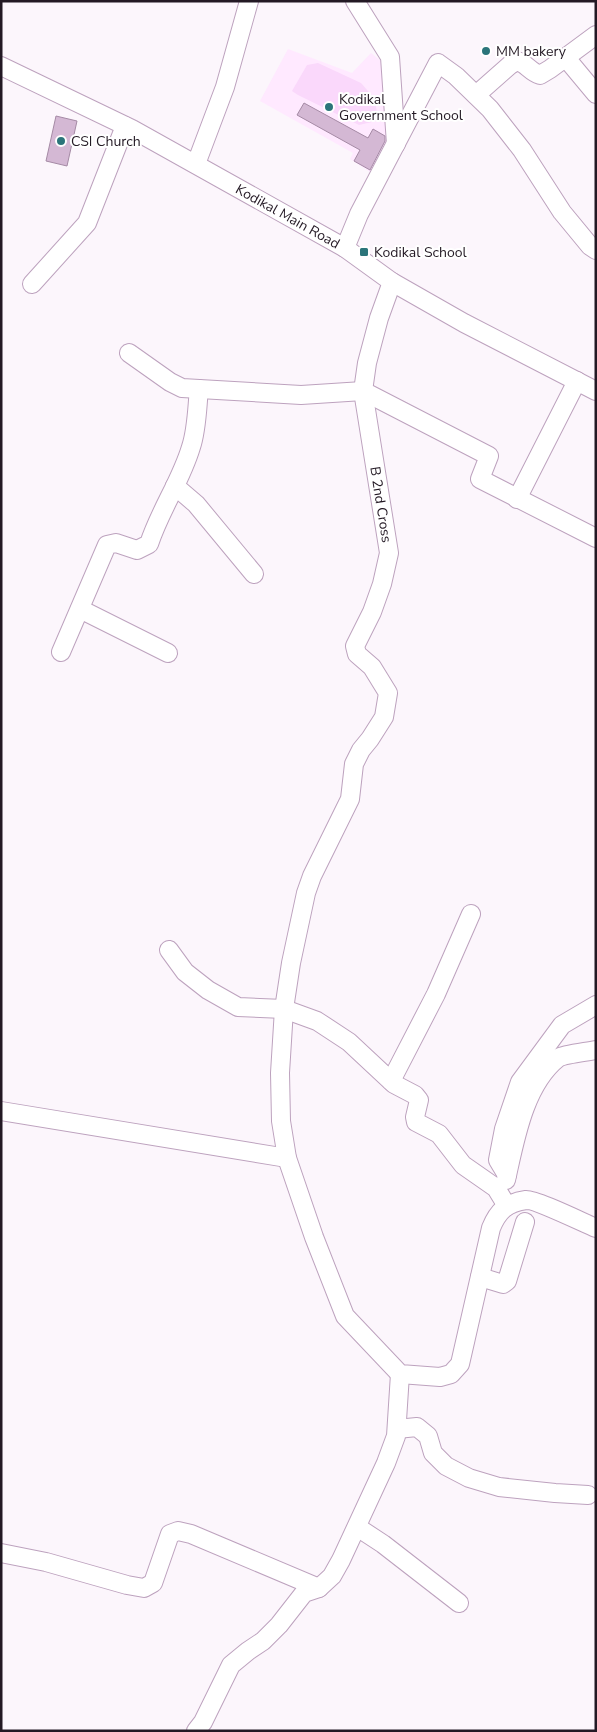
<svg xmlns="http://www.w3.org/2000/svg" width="597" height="1732" font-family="'Nunito Sans',sans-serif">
	<rect width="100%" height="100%" fill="#fcf6fc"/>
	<path fill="#ffe9ff" d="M288,49L352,73L371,53L386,65L389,142L373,174L350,159L353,153L260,101Z"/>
	<path fill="#fad8fb" d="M318,63L361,83L374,98L378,116L372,122L359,125L298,95L292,91L307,65Z"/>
	<path fill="#d4b8d4" stroke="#a58aa5" d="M304,103L368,138L373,129L385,136V141L370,170L354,161L360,150L297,115Z
		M56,116L77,121L67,166L46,161Z"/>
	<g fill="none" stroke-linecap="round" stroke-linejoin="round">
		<defs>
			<g id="minor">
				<path d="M355,1L390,57L396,144"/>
				<path d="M566,58L596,94"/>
				<path id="s1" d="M1,66L132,129L345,248L392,282L464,323L596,391"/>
				<path d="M476,95L510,65L517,61C526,63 530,72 540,75L550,69L596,35"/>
				<path d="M196,164L225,87L249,1"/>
				<path d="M345,248L359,214L438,63L456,76L490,109L522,150L562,212L590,246L596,250"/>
				<path id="s2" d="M392,282L379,318L367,363L363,391L389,553L382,584L372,612L355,646L357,654L372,667L388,693L384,717L370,739L361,750L354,764L350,799L312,876L306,893L291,963L284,1009L280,1073L281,1121L287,1158L314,1237L345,1316L400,1374L440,1377L451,1374L460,1364L491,1228C498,1211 506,1203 526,1200C535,1199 584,1223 596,1228"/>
				<path d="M32,284L87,223L125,126"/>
				<path d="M129,353L170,382L182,388L301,395L363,391L489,456L480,479L596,538"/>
				<path d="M175,486L196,504L254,574"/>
				<path d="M517,499L577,381"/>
				<path d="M80,609L168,653"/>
				<path d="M61,652L107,545L116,543L137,550L149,544C160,510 181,481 191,447C197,429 197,408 199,389"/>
				<path d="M169,950L185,972L208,990L238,1007L284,1009L317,1021L349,1042L394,1084L415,1095L419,1100L415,1117L416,1122L439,1134L463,1165L496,1188L507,1206"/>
				<path d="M391,1081L436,994L471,914"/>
				<path d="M1,1111L287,1158"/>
				<path d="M507,1175L498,1160L504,1129L520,1082L562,1025L596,1005"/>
				<path d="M506,1180C515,1140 524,1085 558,1058C565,1054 587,1052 596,1050"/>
				<path d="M480,1277L503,1284L507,1281L525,1222"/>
				<path d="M397,1429L417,1427L428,1436L433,1453L446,1466L469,1478L499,1487L555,1493L588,1495"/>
				<path d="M357,1527L383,1544L459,1603"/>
				<path d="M1,1553L46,1562L127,1585L144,1588L153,1583L170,1534L178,1531L191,1534L319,1588"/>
				<path d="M196,1731L203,1722L231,1665L248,1651L263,1641L279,1625L304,1593L319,1588L332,1576L341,1560L386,1463L396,1436L400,1374"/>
			</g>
		</defs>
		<use href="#minor" stroke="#bda2be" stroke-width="20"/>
		<use href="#minor" stroke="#fff" stroke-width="18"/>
	</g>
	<g fill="#2b757a" stroke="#fff" stroke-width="2">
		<circle cx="486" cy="51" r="5"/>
		<circle cx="329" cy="107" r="5"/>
		<circle cx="61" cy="141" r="5"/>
		<rect x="359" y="247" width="10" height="10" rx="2.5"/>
	</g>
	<g text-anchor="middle" stroke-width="4" stroke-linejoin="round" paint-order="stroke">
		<g font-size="14" fill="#231924" stroke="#fff" text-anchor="start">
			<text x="496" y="56">MM bakery</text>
			<text x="339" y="104">Kodikal<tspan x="339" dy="16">Government School</tspan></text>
			<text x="71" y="146">CSI Church</text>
			<text x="374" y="257">Kodikal School</text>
		</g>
		<g font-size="14" fill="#231924" stroke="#fff">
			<text dy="5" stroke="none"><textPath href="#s1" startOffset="324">Kodikal Main Road</textPath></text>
			<text dy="5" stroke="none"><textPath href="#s2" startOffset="228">B 2nd Cross</textPath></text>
		</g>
	</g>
	<rect width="597" height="1732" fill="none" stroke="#231924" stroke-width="5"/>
</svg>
